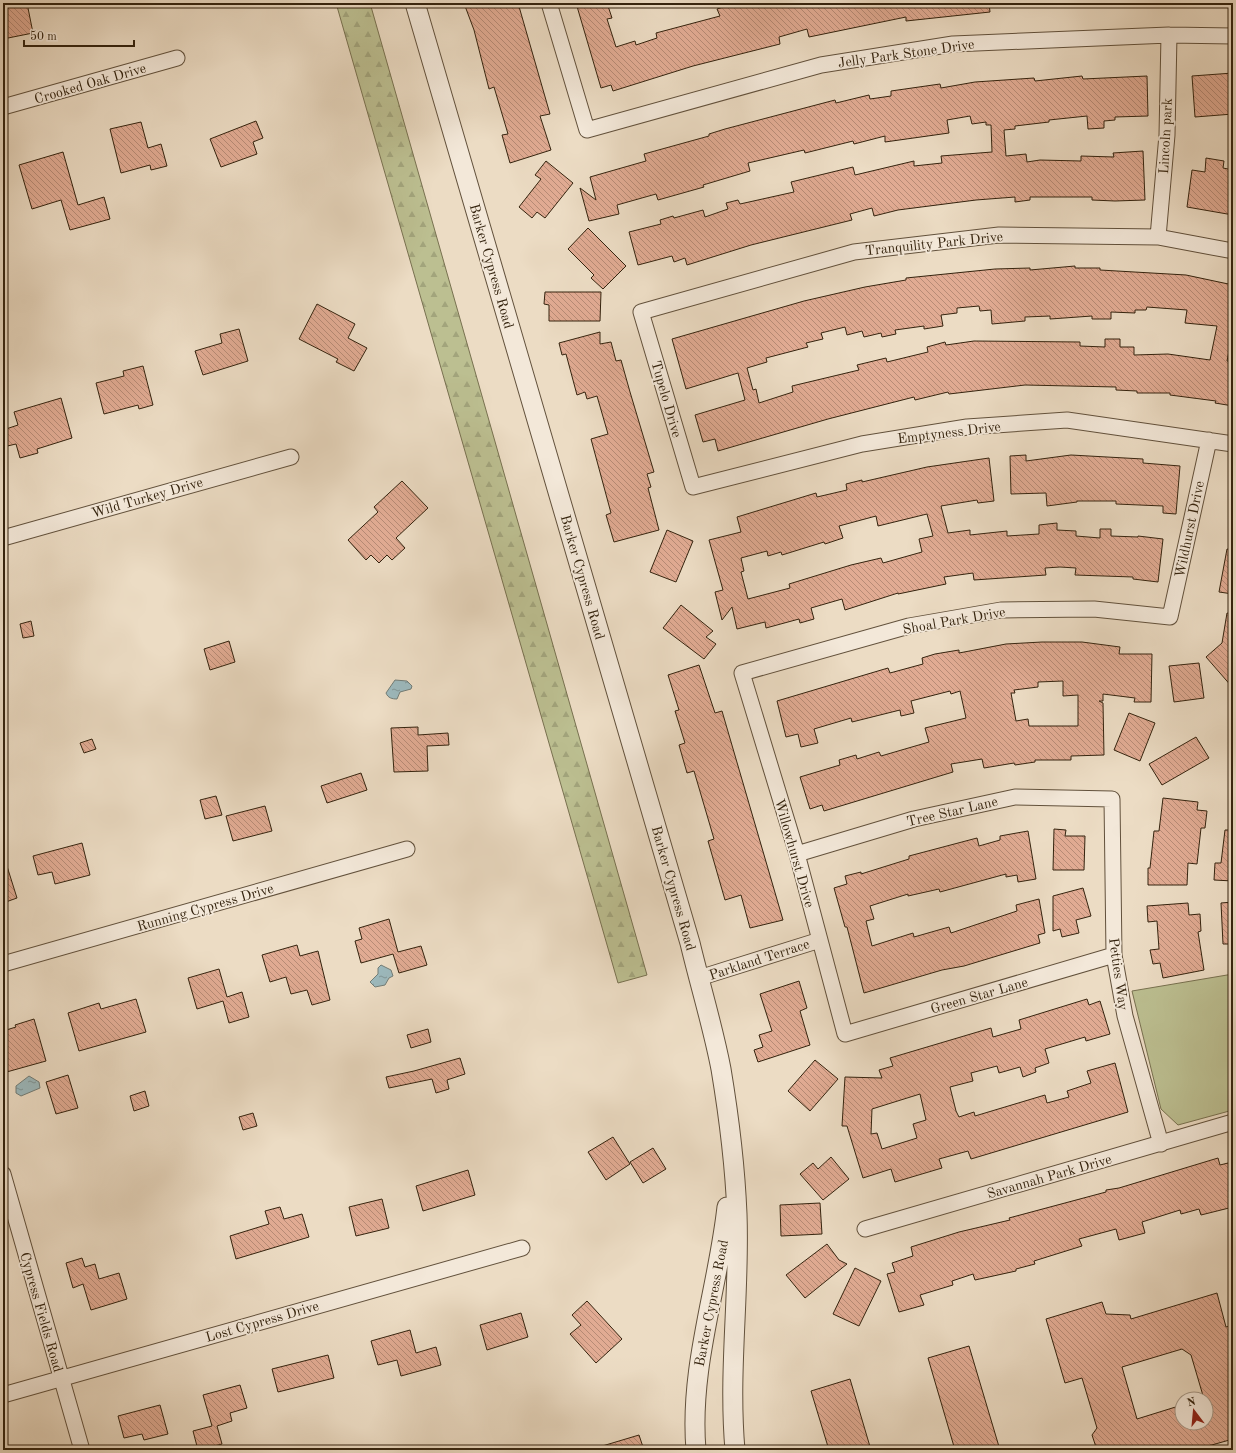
<svg xmlns="http://www.w3.org/2000/svg" width="1236" height="1453" font-family="'Old Standard TT',serif">
	<defs>
		<pattern id="forest-firs" width="22" height="20" patternUnits="userSpaceOnUse"><rect width="22" height="20" fill="#bcbf91"/><path d="M5 1l3.5 6h-7zM16 11l3.5 6h-7z" fill="#a2a47c"/></pattern>
		<pattern id="water-ripples" width="26" height="14" patternUnits="userSpaceOnUse"><rect width="26" height="14" fill="#9cb9bd"/><path d="M2 4q2-2 4 0t4 0M15 11q2-2 4 0t4 0" fill="none" stroke="#809698"/></pattern>
		<pattern id="building-back-hatch" width="6" height="6" patternUnits="userSpaceOnUse"><rect width="6" height="6" fill="#e1ab93"/><path d="M-1 5l2 2M0 0l6 6M5-1l2 2" fill="none" stroke="#b78b76"/></pattern>
	</defs>
	<rect width="100%" height="100%" fill="#ecdcc4"/>
	<filter id="stains"><feTurbulence type="fractalNoise" baseFrequency=".005" numOctaves="4"/><feColorMatrix values="0 0 0 0 .2 0 0 0 0 .09 0 0 0 0 .02 0 0 0 .5 -.17"/></filter>
	<radialGradient id="worn" r=".72"><stop offset=".6" stop-color="#630" stop-opacity="0"/><stop offset="1" stop-color="#630" stop-opacity=".3"/></radialGradient>
	<path fill="url(#forest-firs)" stroke="#787150" d="M336,3H370L647,975L618,983Z"/>
	<path fill="#bcbf91" stroke="#787150" d="M1233,974V1110L1178,1125L1161,1109L1132,991Z"/>
	<path fill="url(#water-ripples)" stroke="#727d77" d="M395,680L407,681L412,686L411,689L400,692L397,699C392,699 388,698 386,693Z
		M381,965L391,970L393,976L389,978L385,985L375,987L370,982L378,974V968Z
		M29,1076L39,1082L40,1088L21,1096L16,1093V1086Z"/>
	<path fill="url(#building-back-hatch)" stroke="#34230e" fill-rule="evenodd" d="M20,3H27L33,33L3,39V6Z
		M474,3H518L550,114L540,116L551,150L510,163L502,135L508,134L494,87L489,89L474,30L465,6Z
		M576,3H607L612,18L607,19L616,47L635,41L636,45L657,38L656,33L720,16L717,9L737,3H746L747,7L764,3H989L990,12L906,21V17L809,37L807,29L779,37L780,44L693,66L613,91L611,85L601,88Z
		M1233,73V114L1195,117L1192,76Z
		M1082,76L1083,79L1147,76L1148,116L1115,117V120L1104,121V128L1088,129L1087,116L1049,120V122L1015,126V129L1004,130L1006,156L1026,154L1027,162L1040,160L1081,161V156L1114,157L1113,153L1143,151L1145,200L1115,201L1092,200V197H1030V200L1015,202V197L976,200L898,210L874,216L872,208L850,214L852,220L751,245L687,265L685,258L674,262L672,256L638,265L629,232L661,224L660,220L673,216L674,218L703,210L705,217L728,209L726,203L738,200L740,204L794,192L791,182L853,167L855,175L914,161V166L942,163L941,156L992,152L991,125H986V122L972,124L970,116L947,120L949,133L885,142V136L854,144L853,141L805,153L804,150L748,163L750,171L703,185L704,187L658,200L656,194L617,205L619,214L589,221L580,188L596,200L590,177L646,161L644,154L709,136V134L725,129L835,100L836,103L869,95L870,99L891,96V91L940,84L941,88L975,82L1034,78L1035,81Z
		M256,121L263,138L253,142L257,154L221,167L210,139Z
		M141,122L148,148L161,144L167,166L151,170L150,165L121,173L110,129Z
		M63,152L78,205L104,197L110,219L70,230L61,200L32,209L19,165Z
		M1206,158L1224,161L1223,168L1233,170V215L1187,207L1192,170L1205,172Z
		M546,161L573,183L545,218L537,212L532,218L519,207L541,179L535,175Z
		M588,228L626,266L603,289L591,278L594,275L568,249Z
		M1075,266V268H1100V270L1186,275L1233,285V330L1227,361L1233,362V406L1215,403L1216,401L1170,395V393H1137V391L1116,390V387L1025,385L949,394L948,392L915,400L914,397L828,419L718,451L715,439L703,442L695,415L745,400L738,373L686,389L672,339L804,301L865,287L906,280V278L995,269L1030,268V270ZM979,306L980,311L991,310L992,324L1025,321V317L1050,316V319L1092,316V319H1111V312L1135,313V310H1146L1147,307L1187,310L1185,323L1217,326L1210,360L1168,354L1134,355V347H1120V339H1105V347L1080,346V342L974,341L946,345L945,342L927,347L928,352L887,362L886,358L857,365L859,370L792,386L793,392L759,403L756,389L753,390L747,368L767,362L766,358L808,347L806,343L823,339L821,333L845,327L847,335L862,331L864,337L881,333L882,337L896,334L895,330L924,326V329L943,326L941,315L957,313V308Z
		M545,292H601L600,321H549V305L544,304Z
		M317,304L355,324L348,338L367,348L354,371L336,362L338,359L299,339Z
		M239,329L248,361L203,375L195,351L222,343L220,334Z
		M600,332V344L611,342L616,361L621,360L630,392L654,472L647,474L651,487L648,488L659,530L614,542L606,515L611,513L591,439L608,434L597,396L587,399L585,392L577,395L566,354L562,355L559,343Z
		M143,366L153,405L139,409L138,405L104,414L96,383L124,376L123,371Z
		M61,398L72,438L37,449L38,453L20,458L16,444L3,447V430L18,425L14,412Z
		M1026,455V461L1071,455L1143,459V463L1180,466L1176,514L1163,513V506L1116,504V501H1077V502L1047,506L1046,493L1011,494L1010,456Z
		M989,458L994,501L978,503L977,500L941,506L948,533L970,530V535L1007,531V536L1039,534V525L1057,523V530L1076,531V536L1100,538V529H1111V536L1138,537V536L1163,539L1158,582L1133,579V577L1075,575L1076,568L1060,567L1045,568L1046,575L974,580L973,573L944,577L946,584L898,594V593L845,610L842,599L811,608L814,619L800,623L799,619L766,628L765,622L737,629L732,607L722,620L715,592L723,590L709,540L741,532L737,517L816,493L817,497L847,490L846,484L862,480V482L927,467ZM927,514L933,536L919,539L922,552L883,563L881,558L851,565L789,584L790,588L748,599L741,572L744,571L741,558L767,551L768,556L781,552L782,555L824,542L825,544L843,538L839,526L876,516L878,526Z
		M402,481L428,508L396,538L405,548L392,560L387,555L379,563L371,555L366,560L348,540L378,512L374,507Z
		M667,530L693,541L676,582L650,572Z
		M1227,549L1233,550V594L1219,592Z
		M681,605L713,631L706,637L716,644L704,659L663,628Z
		M1227,613L1233,614V688L1206,657L1222,643Z
		M31,621L34,636L23,638L20,624Z
		M229,641L235,662L210,670L204,649Z
		M1042,642H1082L1120,647L1119,654H1152L1151,702H1134L1135,698L1103,694V701H1099L1103,703L1104,755L1071,756V760H1035V762L1015,765L1014,763L984,768L982,759L951,764L953,772L824,811L822,805L810,809L800,777L840,765L839,760L856,755L857,759L879,752L881,756L929,742L925,728L966,718L960,691L951,694L950,691L911,701L914,713L901,716L900,710L852,722L851,718L814,729L818,743L801,747L798,734L786,737L777,701L888,668L890,673L923,664L922,658L935,654L959,650V653L1006,644ZM1063,681V696L1078,695V726H1029L1028,719L1016,721L1011,693H1015L1014,690L1038,687V682Z
		M1199,663L1204,698L1174,702L1169,666Z
		M699,665L715,713L722,711L783,920L750,928L741,895L725,900L708,841L714,839L694,771L687,773L679,745L685,743L675,711L679,710L668,675Z
		M1129,713L1155,723L1140,761L1114,750Z
		M418,727V735L448,733L449,745L427,746L428,771L394,772L391,728Z
		M1196,737L1209,758L1162,785L1149,764Z
		M92,739L96,749L84,753L80,743Z
		M361,773L367,790L327,803L321,786Z
		M216,796L222,815L205,819L200,800Z
		M1163,798L1198,802L1197,810L1207,811L1205,828H1201L1197,864L1188,863L1187,885H1148V868H1150L1154,831H1159Z
		M265,806L272,831L233,841L226,816Z
		M1054,829L1066,830L1065,836H1085L1084,870H1053Z
		M1225,830H1233V881L1214,880L1215,863H1221Z
		M1028,831L1036,879L1018,882L1017,875L1006,877V874L940,892L939,889L908,896V894L870,906L874,919L866,921L872,946L913,933L914,937L949,927L951,933L1017,911L1016,905L1039,899L1045,933L1038,935L1040,943L964,966L942,970L864,993L847,927H845L834,888L847,884L845,876L861,872V874L909,859V856L977,838L979,846L1000,840V836Z
		M82,843L90,875L55,884L52,872L38,875L33,856Z
		M6,863L17,898L3,903V864Z
		M1083,888L1091,916L1076,920L1079,933L1062,937L1060,929L1053,931V896Z
		M1233,902V944H1223L1221,903Z
		M1188,903L1189,915L1200,914L1201,931L1198,932L1204,970L1163,978L1160,963L1153,964L1150,950L1159,949L1157,921L1148,922L1147,906Z
		M389,919L398,952L421,946L427,965L399,973L393,954L361,963L355,941L362,939L359,928Z
		M297,945L300,956L318,951L330,1000L312,1005L307,990L291,994L286,977L270,982L262,955Z
		M219,969L227,997L242,992L249,1017L229,1023L223,1001L197,1009L188,978Z
		M799,981L807,1008L800,1011L810,1045L758,1062L754,1050L763,1047L759,1035L772,1031L760,994Z
		M136,999L146,1032L79,1051L68,1013L99,1003L101,1009Z
		M1087,999L1089,1005L1100,1001L1110,1034L1086,1041L1085,1037L1045,1049L1049,1063L1035,1068L1036,1072L1023,1077L1020,1067L999,1073L997,1066L971,1073L973,1081L950,1087L956,1111L959,1117L974,1112L975,1116L1045,1095L1047,1103L1069,1097L1067,1091L1091,1083L1087,1071L1115,1063L1128,1112L971,1159L968,1151L939,1159L942,1168L895,1182L891,1169L863,1178L847,1126H842L845,1077L882,1078L879,1070L893,1066L890,1058L991,1028L993,1037L1021,1029L1019,1020ZM920,1094L926,1120L913,1124L917,1138L882,1149L877,1133L871,1134L872,1109Z
		M34,1019L46,1061L3,1073V1031L16,1027L15,1025Z
		M428,1029L431,1042L411,1048L407,1035Z
		M460,1058L465,1074L447,1080L449,1089L436,1093L432,1079L389,1088L386,1077L414,1071Z
		M815,1060L838,1079L810,1111L788,1091Z
		M68,1075L78,1108L56,1114L46,1082Z
		M145,1091L149,1106L134,1111L130,1096Z
		M253,1113L257,1126L243,1130L239,1117Z
		M613,1137L630,1164L606,1180L588,1152Z
		M653,1148L666,1169L643,1183L630,1162Z
		M831,1157L849,1179L823,1200L800,1174L813,1163L818,1169Z
		M1218,1158L1220,1165L1228,1163L1233,1180V1207L1201,1215L1199,1209L1181,1214L1180,1210L1142,1222L1145,1233L1119,1240L1116,1229L1079,1239L1082,1246L1034,1261L1035,1264L1016,1269V1271L975,1280L973,1274L952,1281L953,1285L920,1295L924,1305L899,1312L887,1274L895,1272L892,1263L913,1256L911,1247L959,1232L1010,1220L1009,1218L1106,1192V1190L1119,1188Z
		M468,1170L475,1195L423,1211L416,1186Z
		M382,1199L389,1228L356,1236L349,1207Z
		M820,1203L822,1234L781,1236L780,1205Z
		M280,1207L284,1219L302,1214L309,1237L236,1259L230,1236L269,1224L265,1211Z
		M827,1244L839,1260L847,1264L805,1298L786,1275Z
		M82,1258L85,1267L95,1264L99,1279L119,1273L127,1299L91,1310L83,1284L73,1288L66,1263Z
		M855,1268L881,1281L859,1326L833,1314Z
		M1217,1293L1226,1327L1233,1325V1331L1230,1336L1233,1347V1439L1194,1450H1097L1092,1435L1097,1428L1082,1378L1065,1383L1046,1319L1102,1302L1106,1314L1130,1315L1131,1319ZM1182,1349L1191,1355L1204,1399H1206V1423H1182V1405L1137,1419L1122,1367Z
		M587,1301L622,1339L596,1363L570,1334L581,1325L572,1315Z
		M521,1313L528,1337L487,1350L480,1325Z
		M410,1330L416,1353L436,1347L441,1365L401,1376L397,1360L378,1365L371,1341Z
		M969,1346L1000,1450H955L928,1358Z
		M328,1355L334,1378L278,1392L272,1369Z
		M850,1379L871,1450H829L811,1391Z
		M240,1385L247,1408L230,1413L232,1421L217,1426L222,1444L198,1450L193,1431L212,1426L203,1395Z
		M160,1405L168,1434L144,1440L142,1434L124,1438L118,1416Z
		M639,1435L644,1450H600L599,1447Z"/>
	<g fill="none" stroke-linecap="round" stroke-linejoin="round">
		<defs>
			<path id="minor" d="M549,3L587,130L821,65L953,44L1169,35L1233,36
				M3,107L177,58
				M1158,237L1167,135L1169,35
				M1233,251L1158,237L999,235L854,252L641,312L693,487L862,444L967,427L1067,420L1233,444
				M3,538L291,457
				M797,854L914,819L1015,797L1112,799L1114,955L1125,1016L1161,1144
				M1114,955L845,1034L797,854L742,673L909,626L1001,610L1094,609L1170,617L1209,440
				M3,964L407,849
				M699,978L820,940
				M3,1174L82,1450
				M865,1229L1233,1122
				M3,1395L522,1248"/>
			<path id="tertiary" d="M415,3L690,943C700,985 713,1027 721,1069C729,1117 735,1165 737,1214C740,1292 728,1371 735,1450
				M696,1450C689,1367 718,1289 727,1207"/>
		</defs>
		<use href="#minor" stroke="#62513c" stroke-width="17"/>
		<use href="#tertiary" stroke="#62513c" stroke-width="21"/>
		<use href="#minor" stroke="#f3e8d9" stroke-width="15"/>
		<use href="#tertiary" stroke="#f3e8d9" stroke-width="19"/>
	</g>
	<g text-anchor="middle" stroke-width="3.5" stroke-linejoin="round" paint-order="stroke">
		<g font-size="14" fill="#34230e" stroke="#f3e8d9">
			<text transform="translate(906 53) rotate(-8)" y="5">Jelly Park Stone Drive</text>
			<text transform="translate(90 83) rotate(-16)" y="5">Crooked Oak Drive</text>
			<text transform="translate(1165 136) rotate(-87)" y="5">Lincoln park</text>
			<text transform="translate(934 243) rotate(-6)" y="5">Tranquility Park Drive</text>
			<text transform="translate(492 266) rotate(74)" y="5">Barker Cypress Road</text>
			<text transform="translate(667 399) rotate(74)" y="5">Tupelo Drive</text>
			<text transform="translate(949 432) rotate(-7)" y="5">Emptyness Drive</text>
			<text transform="translate(147 497) rotate(-16)" y="5">Wild Turkey Drive</text>
			<text transform="translate(1189 529) rotate(-78)" y="5">Wildhurst Drive</text>
			<text transform="translate(583 577) rotate(74)" y="5">Barker Cypress Road</text>
			<text transform="translate(954 620) rotate(-10)" y="5">Shoal Park Drive</text>
			<text transform="translate(952 811) rotate(-13)" y="5">Tree Star Lane</text>
			<text transform="translate(795 853) rotate(74)" y="5">Willowhurst Drive</text>
			<text transform="translate(674 888) rotate(74)" y="5">Barker Cypress Road</text>
			<text transform="translate(205 907) rotate(-16)" y="5">Running Cypress Drive</text>
			<text transform="translate(759 959) rotate(-18)" y="5">Parkland Terrace</text>
			<text transform="translate(1119 974) rotate(82)" y="5">Petties Way</text>
			<text transform="translate(979 995) rotate(-16)" y="5">Green Star Lane</text>
			<text transform="translate(1049 1176) rotate(-16)" y="5">Savannah Park Drive</text>
			<text transform="translate(711 1303) rotate(-79)" y="5">Barker Cypress Road</text>
			<text transform="translate(42 1312) rotate(74)" y="5">Cypress Fields Road</text>
			<text transform="translate(262 1321) rotate(-16)" y="5">Lost Cypress Drive</text>
		</g>
	</g>
	<rect width="1236" height="1453" fill="none" stroke="#ecdcc4" stroke-width="16"/>
	<rect x="4" y="4" width="1228" height="1445" fill="none" stroke="#34230e" stroke-width="2"/>
	<rect x="8" y="8" width="1220" height="1437" fill="none" stroke="#34230e"/>
	<g transform="translate(1194 1411) rotate(344)"><circle r="19" fill="#f3e8d9" stroke="#a79988"/>
	<path d="M0-3L7 15L0 10L-7 15Z" fill="#8f2418"/>
	<text y="-6" font-size="11" font-weight="bold" text-anchor="middle" fill="#34230e">N</text>
	</g>
	<path d="M24 40v6h110v-6" fill="none" stroke="#34230e" stroke-width="2"/>
	<text x="30" y="40" font-size="12" fill="#34230e" stroke="#f3e8d9" stroke-width="3" paint-order="stroke">50 m</text>
	<rect width="100%" height="100%" filter="url(#stains)"/>
	<rect width="100%" height="100%" fill="url(#worn)"/>
</svg>
